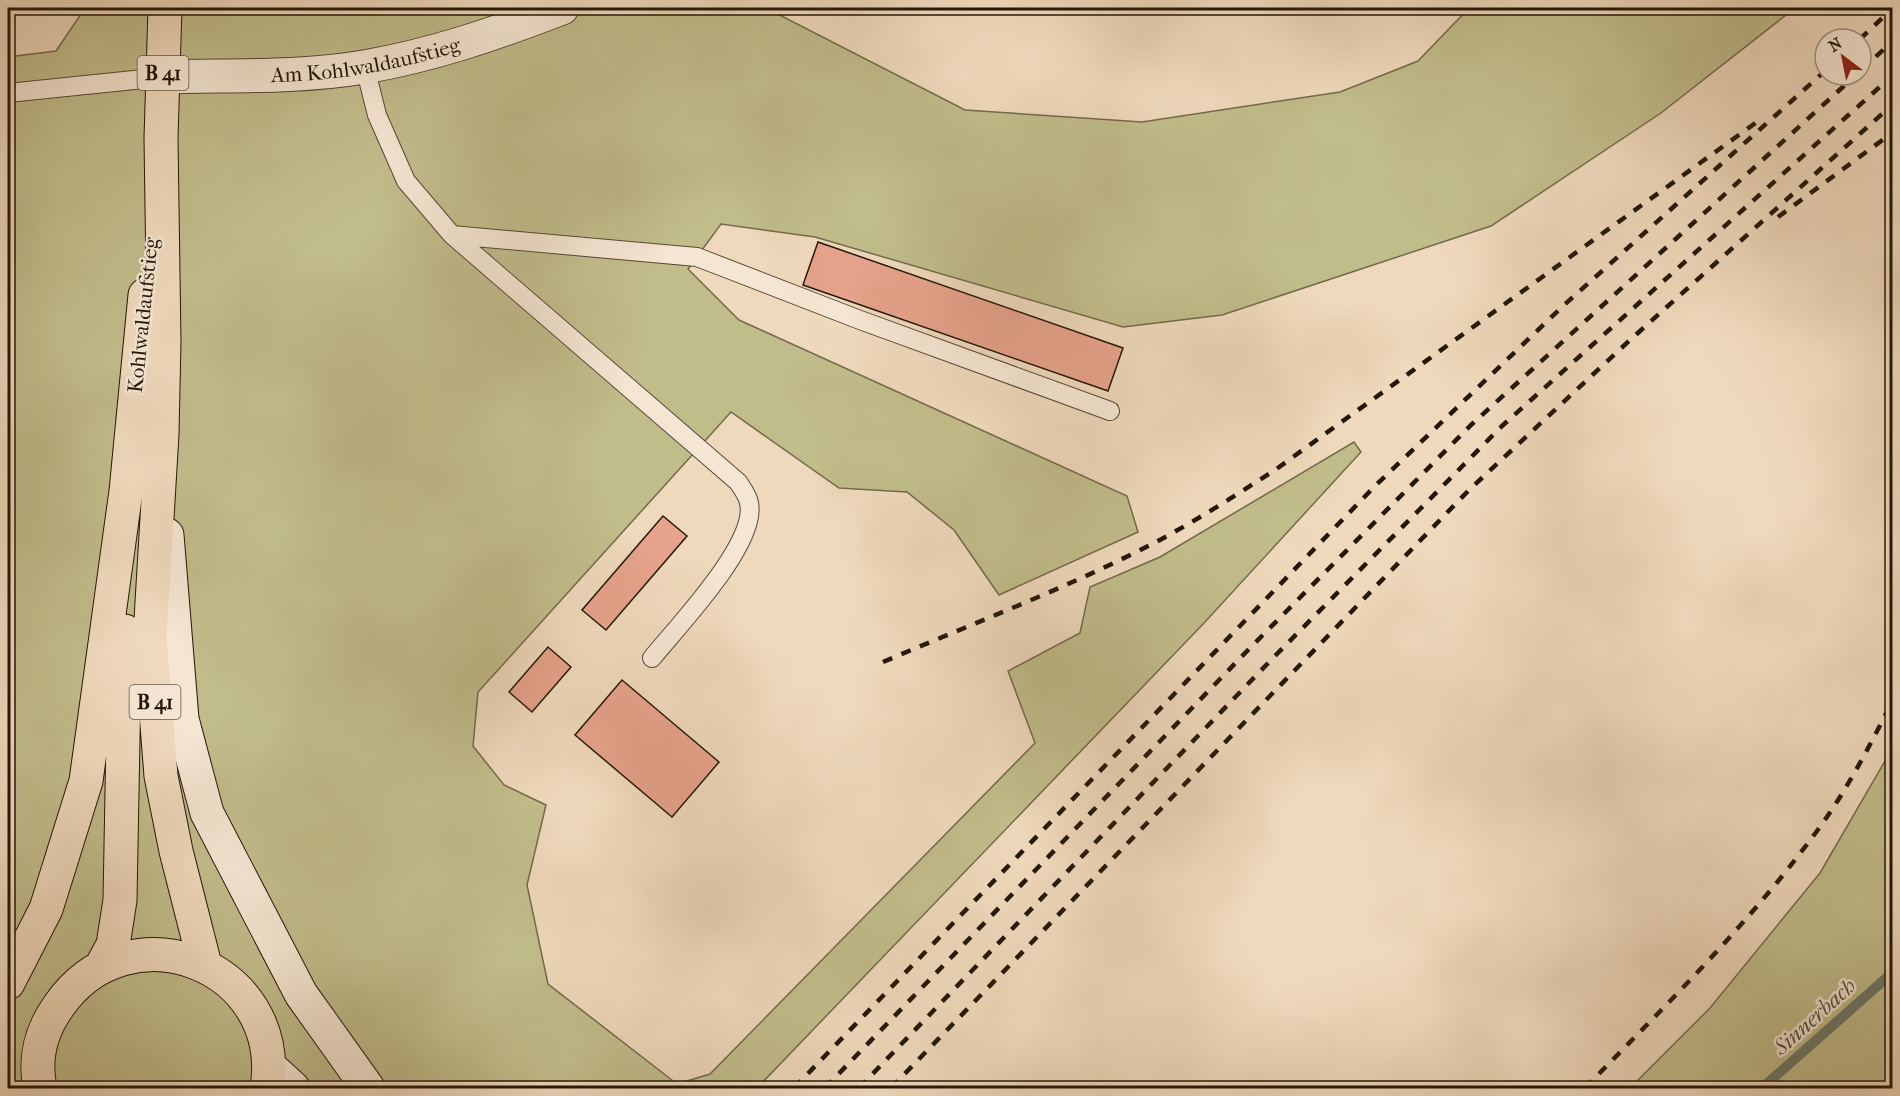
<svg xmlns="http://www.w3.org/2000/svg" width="1900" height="1096" font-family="'IM FELL French Canon',serif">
	<rect width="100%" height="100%" fill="#efd9bc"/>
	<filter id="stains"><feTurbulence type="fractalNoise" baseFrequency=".00333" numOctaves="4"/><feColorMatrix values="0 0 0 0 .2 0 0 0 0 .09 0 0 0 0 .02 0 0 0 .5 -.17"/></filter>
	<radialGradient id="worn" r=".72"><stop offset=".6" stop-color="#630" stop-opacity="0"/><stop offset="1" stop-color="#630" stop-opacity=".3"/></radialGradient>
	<path fill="#c1bd8b" stroke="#726a4a" stroke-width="1.5" d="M85,8H766L965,110L1142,122L1340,92L1418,61L1469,8H1795L1661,113L1491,226L1222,315L1123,327L815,237L721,224L688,269L739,320L1127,496L1138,532L999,595L954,530L907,492L839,488L731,412L478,692L473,746L504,785L546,805L527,885L548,984L677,1084L710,1074L1035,743L1008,671L1080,633L1090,587L1160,557L1354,442L1361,452L1205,622L757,1088H8V57L56,51Z
		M1892,749V1088H1630L1710,1008L1820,873Z"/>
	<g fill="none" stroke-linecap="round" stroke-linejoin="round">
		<path stroke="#6a796c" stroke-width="10" d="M1762,1088L1892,973"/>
	</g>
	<path fill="#e7a38c" stroke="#231709" stroke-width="1.5" d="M818,242L1123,348L1108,391L803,285Z
		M663,516L687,536L606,630L582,610Z
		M548,647L571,667L532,712L509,692Z
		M622,680L719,762L672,817L575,735Z"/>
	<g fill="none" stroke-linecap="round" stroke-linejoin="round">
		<defs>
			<path id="lane" d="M365,67L377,115L406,181L452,235L738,482C742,488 748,496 749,503C758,543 677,627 652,658
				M8,93L163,77
				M452,235L697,257L860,320L1110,411"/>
			<g id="street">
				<path id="s1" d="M163,77C229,75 299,78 364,67C434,55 497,33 562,8"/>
			</g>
			<path id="secondary" d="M167,535L182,719L207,813L301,994L368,1088
				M270,1067L293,1088"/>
			<path id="primary" d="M165,8L161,138L164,342L162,434L150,636L161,776L176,851L205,965
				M101,967L113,945L120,900L125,631
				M8,983L46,909L86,781L126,491L145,295
				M40,1088C34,1059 41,1031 58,1007C128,904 286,965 267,1088"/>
		</defs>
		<use href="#lane" stroke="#564836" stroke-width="20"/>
		<use href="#street" stroke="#564836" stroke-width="35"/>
		<use href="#secondary" stroke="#231709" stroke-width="35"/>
		<use href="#primary" stroke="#231709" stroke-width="35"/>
		<use href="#lane" stroke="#f5e6d3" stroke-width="18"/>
		<use href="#street" stroke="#f5e6d3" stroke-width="33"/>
		<use href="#secondary" stroke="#f5e6d3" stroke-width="33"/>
		<use href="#primary" stroke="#efd9bc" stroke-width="33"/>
		<path stroke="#231709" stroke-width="4.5" stroke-dasharray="10 10" stroke-linecap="butt" d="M1860,39L1892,9
			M1861,70L1892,42
			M1778,217L1892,133
			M883,662C974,623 1067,588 1154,543C1196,521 1236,495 1275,470L1761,119
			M794,1088L1375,486L1563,306L1825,71
			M825,1088L1249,649L1471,425L1856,75
			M859,1088L1271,660L1502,426L1892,76
			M891,1088L1469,490L1630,340L1892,105
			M1585,1088C1664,1007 1746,927 1814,835C1845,794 1869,747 1892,702"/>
	</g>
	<g text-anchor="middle" stroke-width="5" stroke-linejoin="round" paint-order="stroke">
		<g fill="#f5e6d3" stroke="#625546" stroke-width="1.5">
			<rect x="137.5" y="56" width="51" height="34" rx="4.5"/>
			<rect x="129.5" y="685" width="51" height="34" rx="4.5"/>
		</g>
		<g font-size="20" font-weight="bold" fill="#231709">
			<text x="163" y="80">B 41</text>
			<text x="155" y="709">B 41</text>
		</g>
		<g font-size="21" fill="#231709" stroke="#f5e6d3">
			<text dy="7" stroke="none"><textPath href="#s1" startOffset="204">Am Kohlwaldaufstieg</textPath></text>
			<text transform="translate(143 315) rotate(-84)" y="7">Kohlwaldaufstieg</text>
		</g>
		<g font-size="22" font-style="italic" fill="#4d5043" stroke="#f5e6d3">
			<text transform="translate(1814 1016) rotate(-42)" y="8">Sinnerbach</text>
		</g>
	</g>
	<rect width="1900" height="1096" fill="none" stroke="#efd9bc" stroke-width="30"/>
	<rect x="9" y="9" width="1882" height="1078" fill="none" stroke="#231709" stroke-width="3"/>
	<rect x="15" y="15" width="1870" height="1066" fill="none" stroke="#231709" stroke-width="1.5"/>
	<g transform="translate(1843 57) rotate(328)"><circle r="28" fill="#f5e6d3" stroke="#a19382" stroke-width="1.5"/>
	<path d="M0-4.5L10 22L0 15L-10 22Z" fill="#8f2418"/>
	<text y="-9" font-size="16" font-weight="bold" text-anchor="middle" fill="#231709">N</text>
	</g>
	<rect width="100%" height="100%" filter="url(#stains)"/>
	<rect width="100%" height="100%" fill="url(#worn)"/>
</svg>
